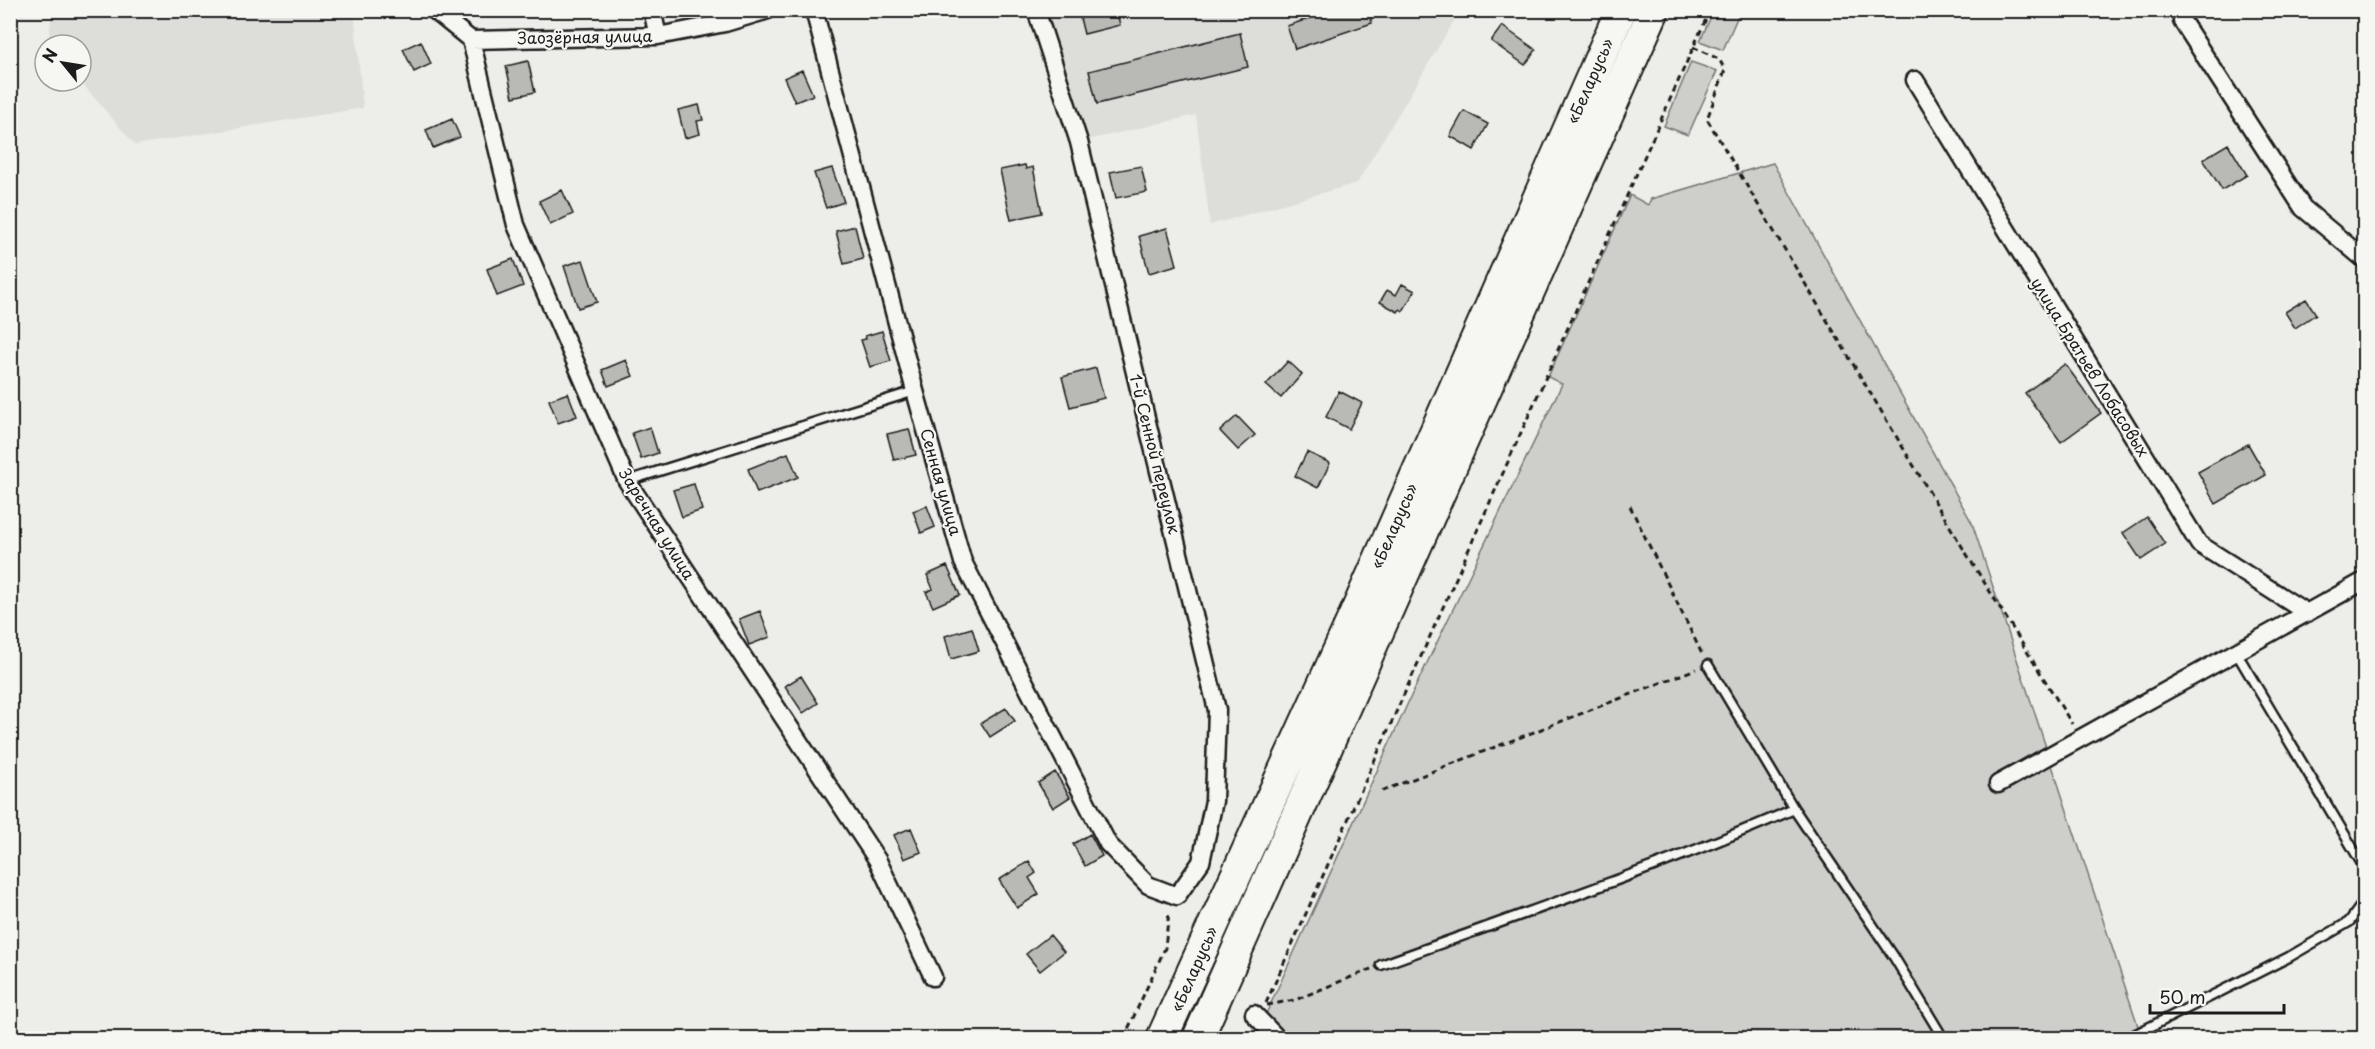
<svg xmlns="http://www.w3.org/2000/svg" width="2375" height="1049" font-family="'Playpen Sans',sans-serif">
	<rect width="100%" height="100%" fill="#edede9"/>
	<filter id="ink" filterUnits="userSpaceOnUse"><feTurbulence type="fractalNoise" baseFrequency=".0167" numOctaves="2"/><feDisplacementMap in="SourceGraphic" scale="12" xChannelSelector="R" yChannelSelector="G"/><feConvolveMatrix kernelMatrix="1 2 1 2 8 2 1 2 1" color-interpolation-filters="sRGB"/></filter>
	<g filter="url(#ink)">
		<path fill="#ddddda" d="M52,11H354L363,108L135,145L80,81L81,45L48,44Z
			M1036,11H1460L1357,183L1210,225L1196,115L1079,142Z"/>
		<path fill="#cececb" stroke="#757574" stroke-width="1.5" d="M1714,10L1740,11L1723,50L1700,41Z
			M1691,62L1717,71L1688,135L1664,126Z
			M1773,163L1972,523L2142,1038H1255L1412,694L1562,384L1548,377L1630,195L1648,205L1651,199Z"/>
		<path fill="#b9b9b6" stroke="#1c1c1c" stroke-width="1.5" d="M1078,10H1116L1120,25L1084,34Z
			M1334,10H1368L1372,23L1295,49L1287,26Z
			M1502,26L1536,50L1525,65L1491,41Z
			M1240,33L1248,67L1097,104L1089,71Z
			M421,41L431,64L414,72L403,49Z
			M528,61L535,92L513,97L506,66Z
			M802,70L813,95L795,102L784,78Z
			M699,105L703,120L697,121L700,134L685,138L678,110Z
			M1464,111L1488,124L1474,150L1450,136Z
			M452,119L460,137L433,148L426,130Z
			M2228,144L2247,175L2222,190L2203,159Z
			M1025,165L1026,169L1033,167L1042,213L1011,220L1000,170Z
			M1141,166L1147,192L1116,198L1110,172Z
			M832,168L844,202L826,208L814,173Z
			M562,190L573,214L550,225L539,201Z
			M855,226L863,259L844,264L836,231Z
			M1167,228L1177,265L1149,273L1139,236Z
			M513,259L523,286L497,296L487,269Z
			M583,260L597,302L578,308L564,266Z
			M1402,284L1415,291L1403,311L1400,309L1398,312L1380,302L1387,290L1396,295Z
			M2306,299L2316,314L2295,328L2285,312Z
			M882,331L891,361L870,367L861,340L866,339L865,336Z
			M626,360L633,376L608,386L602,370Z
			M1288,361L1302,374L1281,398L1266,385Z
			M2065,364L2101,413L2061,442L2025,393Z
			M1096,368L1104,398L1070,407L1062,377Z
			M1339,391L1362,403L1349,429L1326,417Z
			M568,393L577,416L558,423L549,400Z
			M1237,416L1255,435L1238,450L1220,431Z
			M650,427L658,453L641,459L632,433Z
			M909,429L916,455L894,460L887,434Z
			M2248,444L2266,475L2216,504L2198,472Z
			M1307,452L1330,463L1318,488L1295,476Z
			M788,453L798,477L757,493L748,469Z
			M694,484L702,510L682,517L673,490Z
			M927,506L935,527L921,533L913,511Z
			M2147,517L2165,544L2141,560L2123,533Z
			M947,566L960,595L933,607L926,592L933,589L927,575Z
			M760,611L770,637L749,645L739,619Z
			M972,628L979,651L951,659L945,636Z
			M801,676L818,703L803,713L785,686Z
			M1006,708L1015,721L990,737L981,723Z
			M1055,772L1070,797L1053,808L1038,783Z
			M911,828L921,852L904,859L894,835Z
			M1090,834L1102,856L1085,866L1073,844Z
			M1029,861L1036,873L1029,878L1039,894L1017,908L999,880Z
			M1050,935L1064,952L1040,971L1026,954Z"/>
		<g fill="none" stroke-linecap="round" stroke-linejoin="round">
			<defs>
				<path id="lane" d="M627,481L915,391
					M2236,652L2364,867
					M1708,665L1794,809L1894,957L1943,1038
					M1381,965C1519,915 1659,868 1794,809
					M2128,1038L2289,957L2349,922L2364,902"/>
				<path id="street" d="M434,10L471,40L516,225L627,481L878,861L933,977
					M652,10L658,36
					M814,10L915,391L963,562L1108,844L1148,885L1177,896L1201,862L1214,801L1217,710L1079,142L1036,10
					M2182,21L2303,208L2364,259
					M471,40L658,36L725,23L768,10
					M1915,80L2199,544L2307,613
					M1998,784L2364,581
					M1254,1014L1277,1038"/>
				<path id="highway" d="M1162,1038L1354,616L1621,10
					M1198,1038L1654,10"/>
			</defs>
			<use href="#lane" stroke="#1c1c1c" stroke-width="13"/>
			<use href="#street" stroke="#1c1c1c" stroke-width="21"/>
			<use href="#highway" stroke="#1c1c1c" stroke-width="34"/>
			<path stroke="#1c1c1c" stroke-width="3" stroke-dasharray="6 4.5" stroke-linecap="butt" d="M1693,47L1719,59L1725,70L1707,119L1958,540L2072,724
				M1630,506L1702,654
				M1382,791L1696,669
				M1266,1003L1710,10
				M1267,1005L1295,1000L1371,969
				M1124,1038L1165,948L1169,911"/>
			<use href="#lane" stroke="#f6f6f2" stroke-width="8"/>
			<use href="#street" stroke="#f6f6f2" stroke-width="16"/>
			<use href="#highway" stroke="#f6f6f2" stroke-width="30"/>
		</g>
	</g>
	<g text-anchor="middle" stroke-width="4.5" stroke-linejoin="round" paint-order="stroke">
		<g font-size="16" fill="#1c1c1c" stroke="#f6f6f2">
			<text transform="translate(585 37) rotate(-1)" y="6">Заозёрная улица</text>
			<text transform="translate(1590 81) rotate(-66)" y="6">«Беларусь»</text>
			<text transform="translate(2090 367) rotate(58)" y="6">улица Братьев Лобасовых</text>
			<text transform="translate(1155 454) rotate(76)" y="6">1-й Сенной переулок</text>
			<text transform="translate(941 482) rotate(74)" y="6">Сенная улица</text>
			<text transform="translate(657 524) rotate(58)" y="6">Заречная улица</text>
			<text transform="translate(1394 526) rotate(-66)" y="6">«Беларусь»</text>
			<text transform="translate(1194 969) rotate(-66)" y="6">«Беларусь»</text>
		</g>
	</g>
	<rect width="2375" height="1049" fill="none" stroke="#f6f6f2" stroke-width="36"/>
	<rect x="18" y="18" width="2339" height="1013" fill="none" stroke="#1c1c1c" stroke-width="2" filter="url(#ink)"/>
	<g transform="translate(63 63) rotate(300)"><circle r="28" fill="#f6f6f2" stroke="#9f9f9c" stroke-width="1.5"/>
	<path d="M0-4.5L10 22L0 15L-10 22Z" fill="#1c1c1c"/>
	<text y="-9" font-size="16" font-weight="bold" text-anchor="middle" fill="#1c1c1c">N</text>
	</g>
	<path d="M2150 1004v9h134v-9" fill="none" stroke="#1c1c1c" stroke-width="3"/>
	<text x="2159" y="1004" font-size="18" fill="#1c1c1c" stroke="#f6f6f2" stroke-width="4.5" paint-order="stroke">50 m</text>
</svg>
